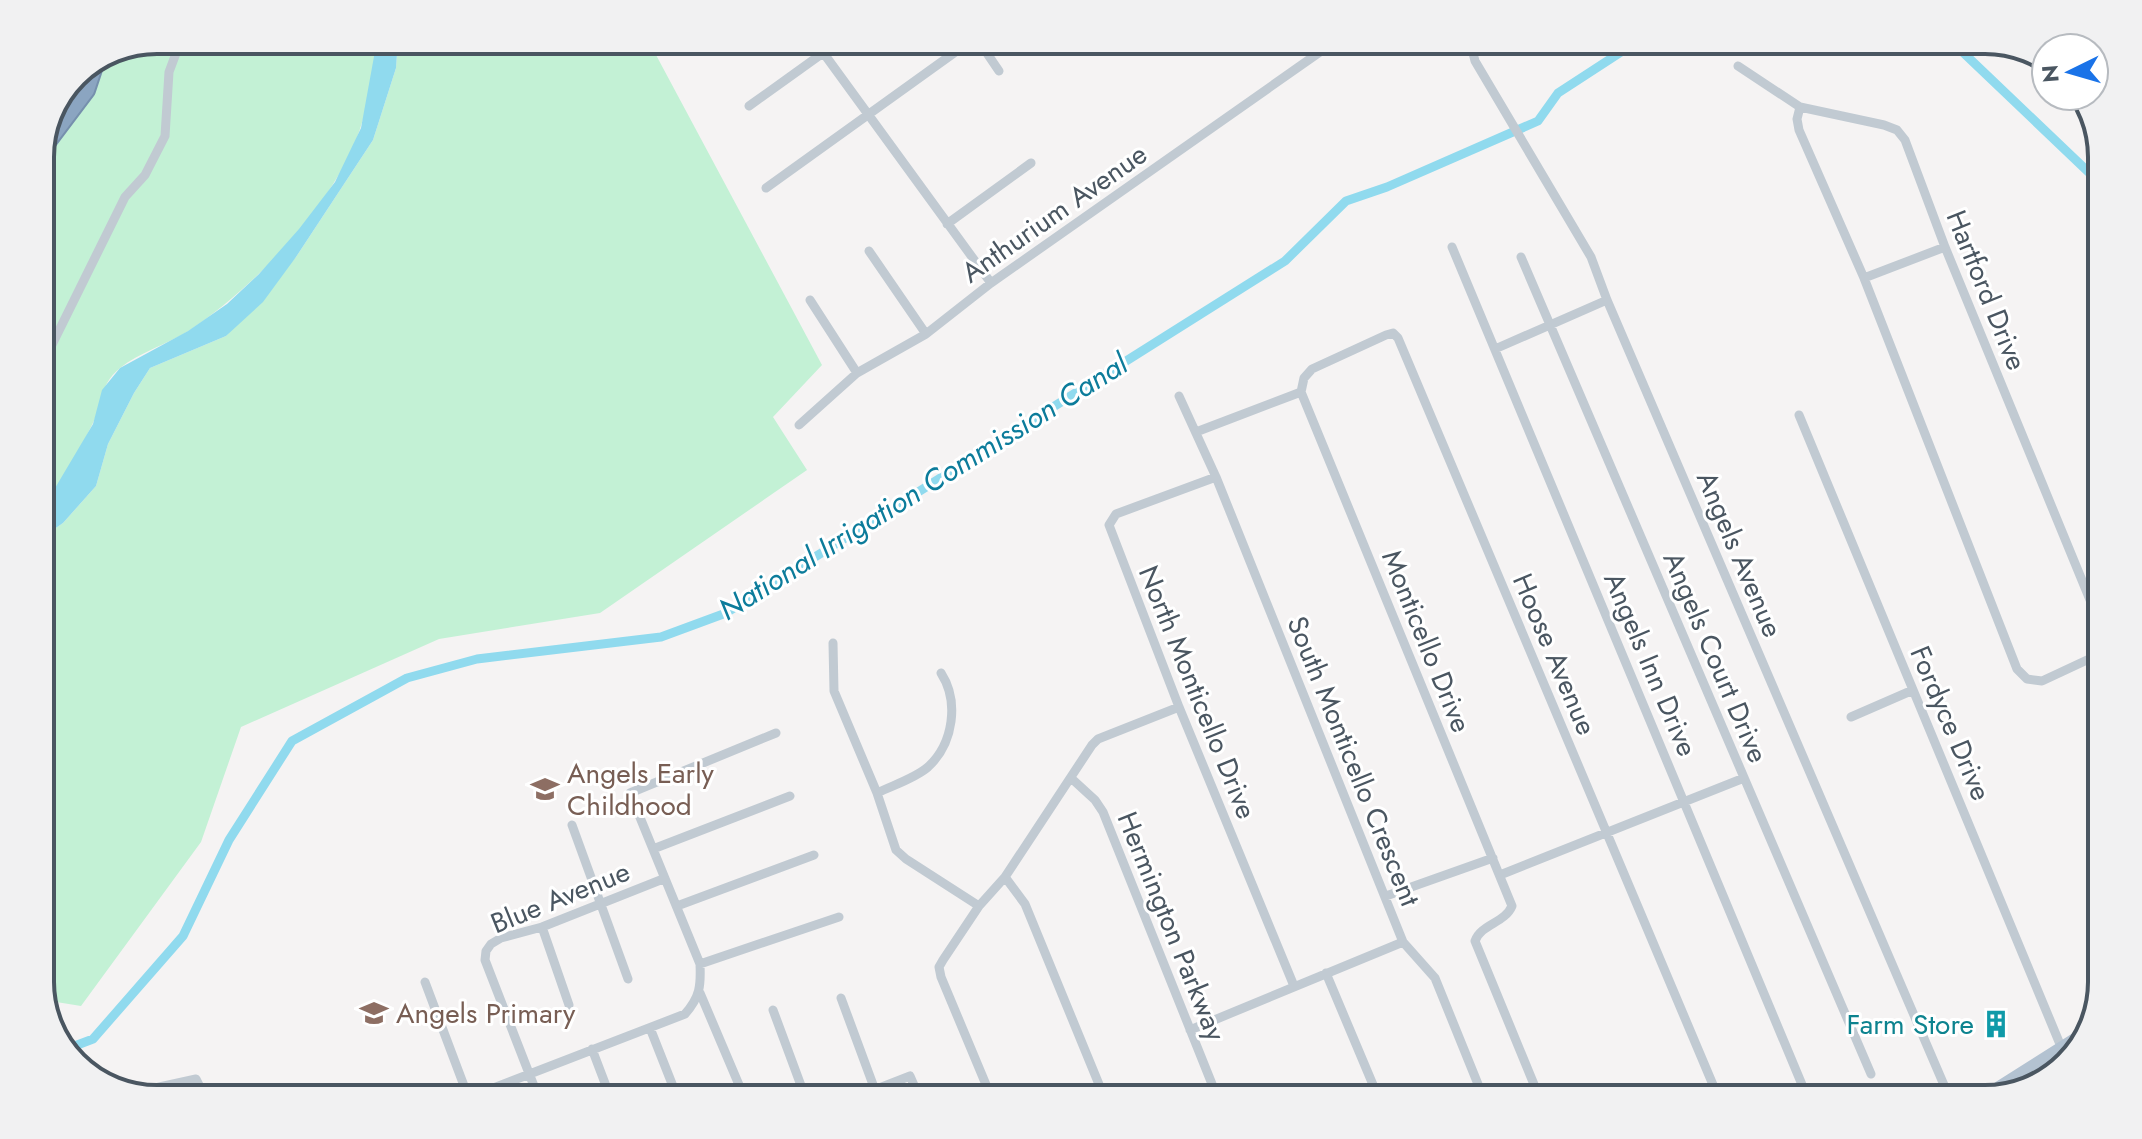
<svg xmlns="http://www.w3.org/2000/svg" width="2142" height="1139" font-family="Jost,sans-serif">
	<rect width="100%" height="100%" fill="#f5f3f3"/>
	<path fill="#c3f1d5" d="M157,40H377V45C372,72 369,102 360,129C336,202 254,288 190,330C168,344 140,352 120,368C98,386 103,405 91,427C78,454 60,480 45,506L40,509V150L75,74Z
		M398,40H648L822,365L773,417L807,470L600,613L439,639L241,727L201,842L81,1006L44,1000L40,990V539L63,523L96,486L108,444L134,393L150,368L226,336L296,257L373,140L396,68Z
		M897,1088L908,1099H863L864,1090Z"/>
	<path fill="#90daee" d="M377,40H398L396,68L373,140L296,257L263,302L226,336L150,368L134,393L108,444L96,486L63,523L40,539V509L45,505L93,424L102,390L120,368L188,331L227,304L259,274L299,229L335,182L361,128Z"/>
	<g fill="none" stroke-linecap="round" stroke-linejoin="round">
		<path stroke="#90daee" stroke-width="9" d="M1950,40L2102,185
			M64,1050L93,1039L183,936L229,840L292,741L407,678L477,659L661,637L726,613L1285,261L1346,201L1387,187L1538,121L1558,93L1621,52L1627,40"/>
		<defs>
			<path id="highway" d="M40,151L86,90L94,66"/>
		</defs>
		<use href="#highway" stroke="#7690ad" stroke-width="20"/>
		<path stroke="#c1cad2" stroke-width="9" d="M814,40L991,283
			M978,40L999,71
			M1479,40L1472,49L1475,61L1591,257L1607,300L1950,1099
			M1738,66L1800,107L1884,125L1897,130L1905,140L1945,247L2102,629
			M749,106L841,40
			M1800,107L1797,119L1799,130L1864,278L2017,669L2027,679L2042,681L2102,653
			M766,188L972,40
			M947,224L1031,163
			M1452,247L1808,1099
			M869,251L926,334
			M1521,257L1871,1074
			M1864,278L1945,247
			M810,300L857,373
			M1495,349L1607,300
			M40,369L125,197L145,175L165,136L169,72L181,40
			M1301,392L1304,378L1312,369L1386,335L1393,333L1398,338L1719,1099
			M1301,392L1512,906C1505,923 1481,924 1475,941L1540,1099
			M1179,396L1216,477L1403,942L1435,978L1484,1099
			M1799,415L2062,1049
			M799,425L857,373L926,334L991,283L1337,40
			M1196,432L1301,392
			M1216,477L1116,514L1109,525L1179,707L1294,986
			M833,643L834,691L877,793L896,850L906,859L979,906
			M1851,717L1913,690
			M1071,778L1095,800L1103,812L1218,1099
			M877,793C893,785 914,779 928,767C954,743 959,701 941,673
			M572,825L628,979
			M653,849L790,796
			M1500,875L1744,778
			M1005,877L1025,904L1105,1099
			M1386,896L1493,858
			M677,906L814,855
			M542,927L569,1005
			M700,964L839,917
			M1326,973L1379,1099
			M425,982L469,1099
			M700,993L745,1099
			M841,998L875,1090
			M773,1010L806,1099
			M650,1028L678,1099
			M1190,1030L1403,942
			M592,1049L611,1099
			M2017,1077L2023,1089
			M132,1093L196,1079L206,1099
			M465,1099L685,1014C700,997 701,986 700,964L630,793L776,733
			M539,1099L485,960L486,951L491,944L501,938L542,927L663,879
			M851,1099L910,1076L920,1099
			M992,1099L941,977L939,967L943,960L979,906L1005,877L1092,745L1098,739L1179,707"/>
		<path stroke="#b3c2d1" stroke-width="14" d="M1982,1099L2091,1030"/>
		<use href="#highway" stroke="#8ba5c1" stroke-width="16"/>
	</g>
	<defs>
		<symbol id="school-bare" viewBox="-9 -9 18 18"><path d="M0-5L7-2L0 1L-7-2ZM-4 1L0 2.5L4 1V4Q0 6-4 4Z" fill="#8d6e63" stroke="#fff" stroke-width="2.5" paint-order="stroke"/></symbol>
		<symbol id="building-bare" viewBox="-9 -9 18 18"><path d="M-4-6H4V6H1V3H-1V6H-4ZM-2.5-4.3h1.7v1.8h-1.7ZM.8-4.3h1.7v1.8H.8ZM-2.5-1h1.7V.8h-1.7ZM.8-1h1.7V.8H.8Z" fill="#0f9aa8" stroke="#fff" stroke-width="2.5" paint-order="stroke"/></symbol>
	</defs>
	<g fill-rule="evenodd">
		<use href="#school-bare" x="525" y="769" width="40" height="40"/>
		<use href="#school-bare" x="354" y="993" width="40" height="40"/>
		<use href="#building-bare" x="1976" y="1004" width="40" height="40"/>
	</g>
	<g text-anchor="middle" stroke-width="6" stroke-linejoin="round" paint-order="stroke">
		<g font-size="28" fill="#4a5661" stroke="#fff">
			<text transform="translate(1054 213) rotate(-35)" y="10">Anthurium Avenue</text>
			<text transform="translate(1987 290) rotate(68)" y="10">Hartford Drive</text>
			<text transform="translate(1740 554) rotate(67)" y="10">Angels Avenue</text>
			<text transform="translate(1427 641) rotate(68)" y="10">Monticello Drive</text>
			<text transform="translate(1555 654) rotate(67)" y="10">Hoose Avenue</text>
			<text transform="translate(1716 657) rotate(67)" y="10">Angels Court Drive</text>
			<text transform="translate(1651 664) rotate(67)" y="10">Angels Inn Drive</text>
			<text transform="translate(1198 692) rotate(68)" y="10">North Monticello Drive</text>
			<text transform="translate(1951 723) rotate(67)" y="10">Fordyce Drive</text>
			<text transform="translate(1354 761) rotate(68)" y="10">South Monticello Crescent</text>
			<text transform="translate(560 897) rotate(-22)" y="10">Blue Avenue</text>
			<text transform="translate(1172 926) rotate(68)" y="10">Hermington Parkway</text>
		</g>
		<g font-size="28" fill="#785e54" stroke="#fff" text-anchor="start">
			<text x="567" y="783">Angels Early<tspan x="567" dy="32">Childhood</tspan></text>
			<text x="396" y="1023">Angels Primary</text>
		</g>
		<g font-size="28" fill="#0d838f" stroke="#fff" text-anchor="end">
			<text x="1974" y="1034">Farm Store</text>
		</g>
		<g font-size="30" font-style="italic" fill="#0c7c9b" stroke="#fff">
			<text transform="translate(923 487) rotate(-32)" y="10">National Irrigation Commission Canal</text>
		</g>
	</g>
	<path d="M0 0H2142V1139H0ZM157 54H1985A103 103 0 0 1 2088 157V982A103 103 0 0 1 1985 1085H157A103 103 0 0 1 54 982V157A103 103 0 0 1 157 54Z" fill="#f1f1f2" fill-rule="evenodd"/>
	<path fill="none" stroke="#4a5661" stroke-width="4" d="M157 54H1985A103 103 0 0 1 2088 157V982A103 103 0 0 1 1985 1085H157A103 103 0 0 1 54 982V157A103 103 0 0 1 157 54Z"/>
	<g transform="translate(2070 72) rotate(265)"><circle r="38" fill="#ffffff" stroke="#b7bbc0" stroke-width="2"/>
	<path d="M0-6L14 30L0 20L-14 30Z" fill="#1a73e8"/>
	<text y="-12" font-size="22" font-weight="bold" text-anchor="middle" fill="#4a5661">N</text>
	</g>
</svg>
